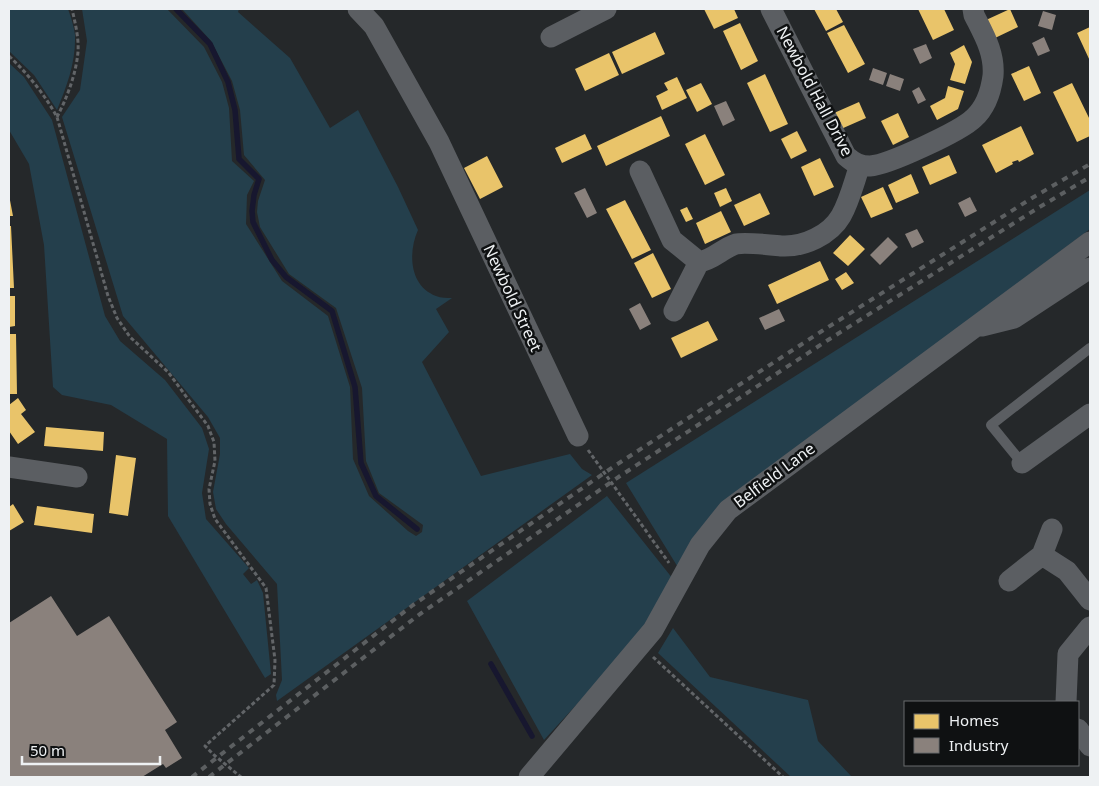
<svg xmlns="http://www.w3.org/2000/svg" width="1099" height="786" font-family="'Noto Sans',sans-serif">
	<rect width="100%" height="100%" fill="#25282a"/>
	<path fill="#243f4c" d="M9,9H68C71,17 74,27 75,35C76,62 67,86 57,110L34,75L9,51Z
		M82,9H167L204,47L222,82L229,108L232,161L254,181L247,195L246,224L282,281L328,316L350,387L353,459L369,496L408,531L416,536L422,532L423,525L379,493L366,461L362,388L336,308L289,274L260,227L257,212L258,201L265,180L244,155L240,110L232,81L211,41L182,9H239L238,12L290,58L330,128L358,110L398,187L418,230C408,252 409,286 436,296C441,298 447,298 452,298L436,309L449,332L422,362L481,476L570,454L582,469L592,475L277,701L276,695L282,680L277,584L226,524L216,509L213,492L220,454V438L208,417L123,316L62,117L80,90L87,41Z
		M9,63L24,77L52,120L105,316L120,341L165,380L202,428L209,449L202,493L206,519L249,568L243,574L251,584L257,580L263,593L271,674L265,678L168,516L167,439L111,405L62,395L53,387L44,245L29,164L9,130Z
		M1090,190V229L750,484L679,569L626,483Z
		M607,496L673,579L647,628L544,740L467,601Z
		M673,628L710,677L808,700L818,741L852,777H791L658,653Z"/>
	<path fill="#e9c46a" d="M704,9H734L738,18L714,29Z
		M814,9H836L843,22L826,31Z
		M918,9H944L954,30L933,40Z
		M1010,9L1018,27L995,38L986,20Z
		M740,23L758,61L741,70L723,31Z
		M844,25L865,64L848,73L827,33Z
		M1090,27V61L1077,33Z
		M655,32L665,54L622,74L612,52Z
		M964,45L972,62L965,84L950,80L955,64L950,53Z
		M609,53L619,75L585,91L575,69Z
		M1029,66L1041,93L1024,101L1011,74Z
		M765,74L788,124L770,132L747,83Z
		M677,77L687,98L662,110L656,96L668,90L664,83Z
		M701,83L712,104L697,112L686,90Z
		M1072,83L1090,120V136L1077,142L1053,92Z
		M948,86L964,91L958,109L937,120L930,106L945,98Z
		M859,102L866,118L841,129L834,113Z
		M898,113L909,137L893,145L881,121Z
		M661,116L670,136L606,166L597,146Z
		M1021,126L1034,154L1019,162L1018,160L1012,162L1013,164L996,173L982,145Z
		M797,131L807,151L791,159L781,139Z
		M585,134L592,149L562,163L555,148Z
		M705,134L725,175L705,185L685,144Z
		M949,155L957,173L930,185L922,167Z
		M487,156L503,187L480,199L464,168Z
		M820,158L834,187L814,196L801,167Z
		M911,174L919,193L896,203L888,185Z
		M883,187L893,209L871,218L861,197Z
		M726,188L732,201L720,207L714,193Z
		M760,193L770,214L744,226L734,205Z
		M9,195L13,216H9Z
		M625,200L651,250L632,259L606,209Z
		M687,207L693,219L686,222L680,210Z
		M721,211L731,232L705,244L696,223Z
		M9,226H11L14,288H9Z
		M850,235L865,249L848,266L833,253Z
		M653,253L671,289L652,298L634,263Z
		M820,261L829,280L777,304L768,285Z
		M846,272L854,283L842,290L835,279Z
		M9,296H15V326L9,327Z
		M708,321L718,340L681,358L671,338Z
		M9,334H16L17,394H9Z
		M18,398L26,410L21,414L35,432L18,444L9,431V405Z
		M46,427L104,432L103,451L44,446Z
		M116,455L136,458L128,516L109,513Z
		M13,504L24,522L9,531V507Z
		M37,506L94,514L92,533L34,525Z"/>
	<path fill="#8a817c" d="M1043,11L1056,15L1052,30L1038,26Z
		M1044,37L1050,51L1038,56L1032,43Z
		M926,44L932,58L920,64L913,49Z
		M873,68L887,73L883,85L869,80Z
		M890,74L904,79L900,91L886,86Z
		M919,87L926,100L918,104L912,91Z
		M726,101L735,120L723,126L714,106Z
		M585,188L597,213L587,218L574,193Z
		M970,197L977,211L965,217L958,203Z
		M917,229L924,242L912,248L905,234Z
		M888,237L898,247L880,265L870,255Z
		M640,303L651,324L640,330L629,309Z
		M779,309L785,321L765,330L759,318Z
		M51,596L77,636L109,616L177,722L165,730L182,758L166,768L163,764L142,777H9V623Z"/>
	<g fill="none" stroke-linecap="round" stroke-linejoin="round">
		<path stroke="#17172f" stroke-width="5.5" d="M176,9L210,44L228,82L235,110L239,159L259,179L254,195L252,211L253,222L272,260L286,277L332,311L355,387L361,463L376,496L417,529
			M491,664L532,736"/>
		<path stroke="#626568" stroke-width="3" stroke-dasharray="4 2.5" stroke-linecap="butt" d="M9,56C28,74 45,95 57,117L108,296L117,318L130,337L168,372L208,426L214,442L215,461L209,489L210,504L215,519L266,588L275,660L274,685L205,746L214,755L241,777
			M57,117C67,98 76,74 78,52C79,38 75,22 72,9
			M588,450L669,563
			M653,657L783,777"/>
		<path stroke="#5b5e62" stroke-width="10" d="M1022,463L991,425L1090,348"/>
		<path stroke="#5b5e62" stroke-width="21" d="M358,9L374,26L439,142L578,436
			M771,9L846,156C854,163 860,166 870,166C888,165 961,131 974,118C985,108 991,91 993,76C995,53 984,35 974,15L973,9
			M551,37L606,9
			M640,171L672,240L699,262C713,260 723,248 736,244C745,242 772,245 782,246C804,247 830,235 841,216C850,200 854,182 860,165
			M674,311L699,262
			M982,326L1014,318L1090,268
			M1022,463L1090,414
			M9,467L77,477
			M1042,555L1067,571L1090,600
			M1009,581L1042,555L1052,529
			M1066,702L1068,654L1090,627
			M1078,729L1090,746
			M529,777L653,630L700,545L728,510L1090,242"/>
		<path stroke="#5c5f61" stroke-width="4" stroke-dasharray="6 6" stroke-linecap="butt" d="M192,777L413,605L613,467L822,331L1032,198L1090,164
			M209,777L420,614L620,476L828,340L1038,208L1090,177"/>
	</g>
	<g text-anchor="middle" stroke-width="5" stroke-linejoin="round" paint-order="stroke">
		<g font-size="16" fill="#eef1f3" stroke="#0f1112">
			<text transform="translate(815 91) rotate(62)" y="6">Newbold Hall Drive</text>
			<text transform="translate(513 298) rotate(65)" y="6">Newbold Street</text>
			<text transform="translate(774 475) rotate(-37)" y="6">Belfield Lane</text>
		</g>
	</g>
	<rect width="1099" height="786" fill="none" stroke="#eef1f3" stroke-width="20"/>
	<rect x="904" y="701" width="175" height="65" fill="#0f1112" stroke="#686b6c"/>
	<rect x="914" y="714" width="25" height="15" fill="#e9c46a" stroke="#686b6c"/>
	<text x="949" y="726" font-size="15" fill="#eef1f3">Homes</text>
	<rect x="914" y="738" width="25" height="15" fill="#8a817c" stroke="#686b6c"/>
	<text x="949" y="751" font-size="15" fill="#eef1f3">Industry</text>
	<path d="M22 756v8h138v-8" fill="none" stroke="#eef1f3" stroke-width="2.5"/>
	<text x="30" y="756" font-size="15" fill="#eef1f3" stroke="#0f1112" stroke-width="4" paint-order="stroke">50 m</text>
</svg>
